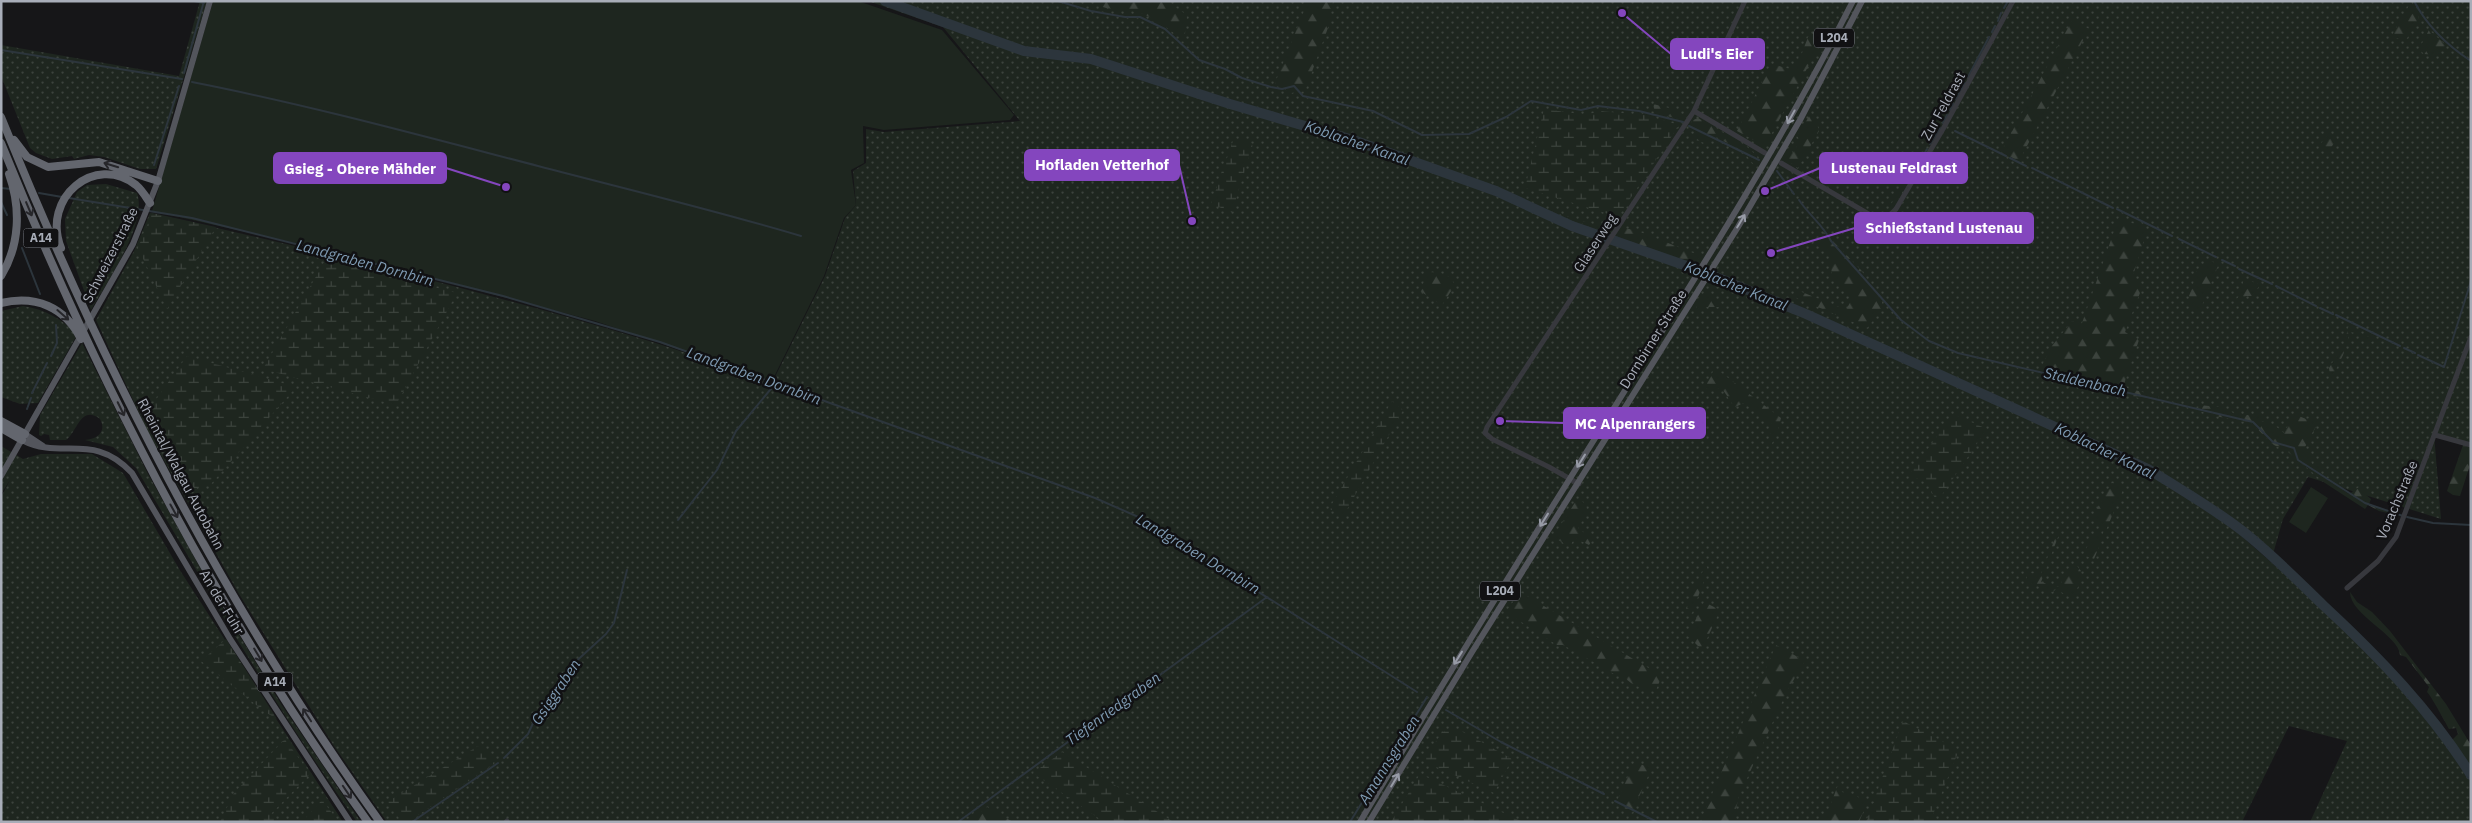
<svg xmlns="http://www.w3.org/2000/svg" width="2472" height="823" font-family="'IBM Plex Sans',sans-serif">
	<defs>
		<pattern id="grass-dots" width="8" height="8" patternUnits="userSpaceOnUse" patternTransform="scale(1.25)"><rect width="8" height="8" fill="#1e261f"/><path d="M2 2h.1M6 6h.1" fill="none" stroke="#3c433d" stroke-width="1.8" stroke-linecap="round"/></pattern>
		<pattern id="forest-firs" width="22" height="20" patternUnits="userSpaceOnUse" patternTransform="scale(1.25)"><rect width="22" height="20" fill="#1e261f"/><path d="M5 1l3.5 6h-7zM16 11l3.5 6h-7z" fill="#3c433d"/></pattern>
		<pattern id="wetland-marsh" width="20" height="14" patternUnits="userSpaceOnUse" patternTransform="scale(1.25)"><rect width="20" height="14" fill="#1e261f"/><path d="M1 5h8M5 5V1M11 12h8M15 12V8" fill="none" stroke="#3c433d"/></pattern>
	</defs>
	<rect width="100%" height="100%" fill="#161618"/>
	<path fill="url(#grass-dots)" d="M200,1H207L156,169H140L104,157L89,155L74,159L72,156L52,159L36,153L30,148L1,76V45L179,76Z
		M868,1H2471V332L2434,434L2441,519L2308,477L2283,519L2273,554L2229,517L2179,483L2128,457L1875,341L1698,267L1695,271L1870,346L2128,463L2186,495L2222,519L2316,602L2389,673L2442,738L2471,779V822H2310L2347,741L2289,726L2242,822H387L334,746L239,594L147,430L96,320L134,251L150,213C314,249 478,290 639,338C684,351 727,368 772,383L825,276L845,218L856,205L853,171L866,163V129L884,132L1020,121L943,27Z
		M106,184L137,193C148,223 107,282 91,310L66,241L65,219L77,192L87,185Z
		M23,306C44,309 63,319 77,335L38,403L20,404L1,397V311Z
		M2471,337V445L2435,435Z
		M82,343L148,474L219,602L281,704L361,822H357C308,753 263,682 219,610L221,607L219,602L214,600L136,468L113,447L85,440C97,439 107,432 100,419C81,404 77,432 66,440H50L49,435L44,434L41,436L39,435L40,415Z
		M1,446L23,459L41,454H92L123,473L181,572L343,822H1V497L10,480L1,494Z"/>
	<path fill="url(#forest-firs)" d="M1097,1H1166L1187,15L1185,34L1178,36C1164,26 1150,14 1132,11C1118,8 1111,11 1097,5Z
		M1308,1H1333L1329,25L1305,91L1291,93L1275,83Z
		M2411,2L2419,18L2406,40L2391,37Z
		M2072,20L2089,29L2019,161L2001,152Z
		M2429,30L2446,45L2437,55L2424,54L2419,49Z
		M1820,36L1823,39L1765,146L1737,131L1771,64L1790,69L1802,53L1808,37Z
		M1653,104L1673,109L1678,114L1687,116L1684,121L1655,112Z
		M1810,115L1816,119L1819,131L1798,168L1784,158L1790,148L1793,153L1800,140L1797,136Z
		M1698,118L1746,146L1757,156L1758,162L1755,166L1743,151L1714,136L1707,144L1696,140L1694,130L1688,127L1693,120Z
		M2329,133L2337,138L2329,151L2319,146Z
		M1834,149L1839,154L1832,165L1836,168L1846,158L1851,161L1850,168L1866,176L1862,186L1854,184L1852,180L1843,182C1837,175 1830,174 1824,168Z
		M1909,173L1912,175L1892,210L1889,208Z
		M1553,210L1571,218L1612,229L1609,233L1552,213Z
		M2119,217L2147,230L2132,279L2143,285L2125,332L2139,340L2123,387L2158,396L2160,400L2152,401L2037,375L2052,346L2072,321L2081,326Z
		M1623,228L1635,230L1701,256L1694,264L1617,237Z
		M1824,232L1861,270L1882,302L1883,308L1867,328L1792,296L1797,290L1846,310L1852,299L1832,277L1830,256L1818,246Z
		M2212,261L2218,266L2199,313L2189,310V296L2194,281L2192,280C2195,271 2203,263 2212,261Z
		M1428,272C1441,273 1449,273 1455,285L1442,305L1420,291Z
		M2244,278L2260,285L2252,296H2246L2240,302L2235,301L2240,295Z
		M1706,289L1722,306L1721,307H1704L1695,310Z
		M2348,327L2373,339L2372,342L2356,333L2350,332L2343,355L2333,375H2330L2329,368L2345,343Z
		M1715,368L1781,418L1777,434L1769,449L1772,424L1744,403L1735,407C1729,401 1727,394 1721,388L1710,391L1706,388V384Z
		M2199,405L2219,407L2225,411L2228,409L2237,416L2259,414L2262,418L2260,421L2265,422L2270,427L2273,424L2284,433L2294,414L2306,419L2315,418L2318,423L2305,447L2312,464H2318L2321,466L2319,472L2326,479L2331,477L2340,482L2343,490L2349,494L2359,487L2364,488L2365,494L2371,499L2369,504L2402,516L2379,511L2368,505L2365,509L2325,483L2288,452L2274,445L2251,423L2210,415L2198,410Z
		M2463,445L2471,448V462L2460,496L2453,495L2447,491Z
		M2112,483L2122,487V492L2094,559L2084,555L2092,534L2102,536L2105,528L2095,521V512Z
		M1580,499L1586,505L1587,511L1578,529L1594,538L1589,545L1575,538L1571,544H1565L1553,537L1576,501Z
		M2060,526L2061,529L2041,582L2059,587L2070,566H2077L2081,571L2079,578L2080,582L2074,596L2078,602L2056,589L2053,592L2027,582V573L2041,574Z
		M1706,565L1708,570L1692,613L1685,611L1691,599L1690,586L1696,585Z
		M1520,592L1662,676L1655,692C1645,688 1630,686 1625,677L1606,671L1599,665L1563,645H1557L1506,612Z
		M2350,592L2357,602L2372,612L2390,631L2446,704L2471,745V767L2452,740L2458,734L2456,728L2449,729C2447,725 2430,694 2427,692L2429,687L2406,657L2400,655C2399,635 2350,615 2350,592Z
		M1704,602L1720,610L1702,650L1688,636Z
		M1776,645L1805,661L1787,691L1739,796L1733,822H1700Z
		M1634,763L1652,767L1632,813L1616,803Z
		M1838,785L1842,792L1855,795L1867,803L1859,822H1824Z
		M987,807L1013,822H969Z"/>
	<path fill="url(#wetland-marsh)" d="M1544,109L1587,115L1599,111L1644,115L1679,125L1618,217L1525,188Z
		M1234,138L1253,144L1232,212L1211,204Z
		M152,213L216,227L167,309L138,248Z
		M326,259L457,293L396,405L263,369Z
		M187,356L296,387L211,484L194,489L150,408Z
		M1392,401L1403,410L1344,515L1329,509Z
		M1953,414L1987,429L1937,502L1927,483L1909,475Z
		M226,639L277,719L265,712L201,661Z
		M1903,721L1959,750L1930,822H1866Z
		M1447,729L1460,730L1512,759L1494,793L1423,761L1441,734Z
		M285,739L310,774L270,815L280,822H220L234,793Z
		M478,746L497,762L408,822H402L387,802Z
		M1062,752L1172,821L1104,822L1033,773Z
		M1420,774L1523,822H1391Z
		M322,800L339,822H302Z"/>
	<path fill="#1e261f" d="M213,1H858L942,30L1014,115L1010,120L884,130L863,126L864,163L851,170L856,205L844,218L824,276L772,381L595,321L304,245L152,211Z
		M2311,487L2328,498L2306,533L2289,522Z"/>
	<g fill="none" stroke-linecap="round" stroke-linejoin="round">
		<path stroke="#2c353c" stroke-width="2" d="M194,1L204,3
			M1058,1L1091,11L1125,17H1140L1165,29L1199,60L1225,69L1242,78L1271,87L1282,89L1294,86L1303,96L1373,111L1422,135L1469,134L1506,117L1531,101L1581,110L1598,106L1639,111L1683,122
			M2414,1C2427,26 2448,46 2471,61
			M2004,8L2008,1
			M1998,21L2001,13
			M1992,32L1995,26
			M1,50L182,79
			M184,73L204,1
			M1968,77L1989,37
			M192,82C309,105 423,136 538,166C626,189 714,210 801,236
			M1956,99L1965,83
			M1950,110L1953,104
			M1943,123L1947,115
			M1689,126L1759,160
			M1955,131L2006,156
			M1930,144L1940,128
			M2010,158L2026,166
			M154,165L179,86
			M2032,168L2113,208
			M1777,171L1794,194
			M1913,173L1927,149
			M1,188L11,189
			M39,193L62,197
			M69,198L192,218L503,296L578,318L660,342L1095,498L1143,519L1417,692
			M1799,200C1809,215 1823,225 1831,241L1901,320L1929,341L1958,353L2253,422L2273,442L2294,448L2298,460L2365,503L2403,516
			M1,202L7,215
			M2117,209L2172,236
			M2179,239L2216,257
			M22,248L40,294
			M2222,260L2235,266
			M2239,269L2272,284
			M2276,286L2316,306
			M2320,308L2333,314
			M2336,315L2400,346
			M2404,348L2415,353
			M2418,355L2444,367L2471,281
			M51,356L57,343L56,325
			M32,393L47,363
			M27,409L31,398
			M2407,517L2433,523L2471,525
			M678,520L717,470L736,431L775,384
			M1446,710L1501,742L1604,794
			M504,758L528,734L534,721L572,665L606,634L614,623L627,570
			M1615,801L1657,822
			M412,822L498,763
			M958,822L1267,597
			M1350,822L1427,697"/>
		<path stroke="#2c353c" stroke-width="10" d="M885,1L1024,51L1091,59L1230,104L1353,140L1496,191L1572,226L1704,272L1806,314L2148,469C2179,488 2211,507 2240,529C2270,552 2297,580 2324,606C2379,657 2431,711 2471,775"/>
		<path stroke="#37383d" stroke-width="5" d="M1694,111L1765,153
			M1781,163L1872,216C1883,220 1889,217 1896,209L1943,129L2013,1
			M2435,435L2471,445
			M1579,484L1549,467L1492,439L1485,433L1487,427L1694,111L1745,1
			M2347,588L2378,561L2396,537L2471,337
			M506,822L507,821"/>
		<path stroke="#53555c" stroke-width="6" d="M25,434L43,446
			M22,440C62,461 93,431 132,473L230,639L350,822
			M1,476L133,244L158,181L210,1
			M1360,822C1441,685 1525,550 1609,416C1694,280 1780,145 1853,1
			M1369,822L1472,652L1738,227L1800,120L1862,1"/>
		<path stroke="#63666e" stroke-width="8" d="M1,117C101,365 223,604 380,822
			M14,140L27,157L48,167L99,162L158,181
			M1,143C97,381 217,613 368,822
			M61,248C41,198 95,153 136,185C142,190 146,197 150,203
			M1,276C20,245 21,208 9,174
			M1,303C36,295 65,307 81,339
			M1,421L25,434
			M1,428L22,440"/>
	</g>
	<defs><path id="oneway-shaft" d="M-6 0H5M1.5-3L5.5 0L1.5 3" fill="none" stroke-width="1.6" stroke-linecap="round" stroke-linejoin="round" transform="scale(1.25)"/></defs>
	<g stroke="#979ba6">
		<use href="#oneway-shaft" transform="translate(1791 117) rotate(119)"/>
		<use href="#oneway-shaft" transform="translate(1741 221) rotate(-59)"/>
		<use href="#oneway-shaft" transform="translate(1581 461) rotate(122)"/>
		<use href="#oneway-shaft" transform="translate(1544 520) rotate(122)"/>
		<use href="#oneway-shaft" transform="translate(1458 658) rotate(122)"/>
		<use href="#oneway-shaft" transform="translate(1395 780) rotate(-59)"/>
	</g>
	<g stroke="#26262a">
		<use href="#oneway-shaft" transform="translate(111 165) rotate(-163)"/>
		<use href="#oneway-shaft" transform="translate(29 209) rotate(67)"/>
		<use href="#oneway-shaft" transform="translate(63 315) rotate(41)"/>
		<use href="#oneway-shaft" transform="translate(121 409) rotate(64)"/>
		<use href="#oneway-shaft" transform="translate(174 511) rotate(61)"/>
		<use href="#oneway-shaft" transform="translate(258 655) rotate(59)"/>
		<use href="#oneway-shaft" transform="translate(307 715) rotate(-123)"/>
		<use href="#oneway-shaft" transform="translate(347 792) rotate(56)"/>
	</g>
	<g text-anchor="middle" stroke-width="5" stroke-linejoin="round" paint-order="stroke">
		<g fill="#111113" stroke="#7b7e86" stroke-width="1">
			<rect x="1814" y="28.5" width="40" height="19" rx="4"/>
			<rect x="23.5" y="228.5" width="35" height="19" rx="4"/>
			<rect x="1480" y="581.5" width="40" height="19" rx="4"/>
			<rect x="257.5" y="672.5" width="35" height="19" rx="4"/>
		</g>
		<g font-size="12" font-weight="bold" fill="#a8adb8">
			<text x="1834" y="42">L204</text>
			<text x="41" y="242">A14</text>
			<text x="1500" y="595">L204</text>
			<text x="275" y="686">A14</text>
		</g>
		<g font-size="14" fill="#a8adb8" stroke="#111113">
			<text transform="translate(1943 106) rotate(-61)" y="5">Zur Feldrast</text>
			<text transform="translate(1595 243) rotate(-57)" y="5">Glaserweg</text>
			<text transform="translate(110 255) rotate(-63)" y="5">Schweizerstraße</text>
			<text transform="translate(1653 339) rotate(-58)" y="5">Dornbirner Straße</text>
			<text transform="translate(181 474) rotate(62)" y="5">Rheintal/Walgau Autobahn</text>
			<text transform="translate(2397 500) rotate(-67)" y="5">Vorachstraße</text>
			<text transform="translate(222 602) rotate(59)" y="5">An der Fuhr</text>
		</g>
		<g font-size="15" font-style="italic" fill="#7f9bb3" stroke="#111113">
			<text transform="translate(1357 143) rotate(19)" y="5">Koblacher Kanal</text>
			<text transform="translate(365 263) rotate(15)" y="5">Landgraben Dornbirn</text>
			<text transform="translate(1736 286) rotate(22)" y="5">Koblacher Kanal</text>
			<text transform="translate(754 376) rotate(20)" y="5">Landgraben Dornbirn</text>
			<text transform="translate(2085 382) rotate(13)" y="5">Staldenbach</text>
			<text transform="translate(2105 451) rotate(26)" y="5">Koblacher Kanal</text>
			<text transform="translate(1198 554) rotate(31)" y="5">Landgraben Dornbirn</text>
			<text transform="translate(556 692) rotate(-56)" y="5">Gsiggraben</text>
			<text transform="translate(1113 709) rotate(-36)" y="5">Tiefenriedgraben</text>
			<text transform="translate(1389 760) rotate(-58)" y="5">Amannsgraben</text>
		</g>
	</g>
	<path fill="none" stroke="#8446be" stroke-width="2" d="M1622 13L1671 54M1192 221L1179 165M1765 191L1820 168M506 187L446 168M1771 253L1855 228M1500 421L1564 423"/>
	<g fill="#8446be" stroke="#111113" stroke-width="2">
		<circle cx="1622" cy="13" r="5"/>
		<circle cx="1192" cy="221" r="5"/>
		<circle cx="1765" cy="191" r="5"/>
		<circle cx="506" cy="187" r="5"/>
		<circle cx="1771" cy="253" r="5"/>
		<circle cx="1500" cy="421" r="5"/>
	</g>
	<g fill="#8446be" stroke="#8446be" stroke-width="2">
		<rect x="1671" y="39" width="93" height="30" rx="5"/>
		<rect x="1025" y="150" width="154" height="30" rx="5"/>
		<rect x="1820" y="153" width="147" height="30" rx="5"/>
		<rect x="274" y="153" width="172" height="30" rx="5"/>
		<rect x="1855" y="213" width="178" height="30" rx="5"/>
		<rect x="1564" y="408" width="141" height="30" rx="5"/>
	</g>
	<g font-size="15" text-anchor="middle" font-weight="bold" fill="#fff">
		<text x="1717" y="59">Ludi's Eier</text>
		<text x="1102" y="170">Hofladen Vetterhof</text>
		<text x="1894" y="173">Lustenau Feldrast</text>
		<text x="360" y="174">Gsieg - Obere Mähder</text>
		<text x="1944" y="233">Schießstand Lustenau</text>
		<text x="1635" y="429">MC Alpenrangers</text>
	</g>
	<rect width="2472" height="823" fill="none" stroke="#a8adb8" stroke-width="5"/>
</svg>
